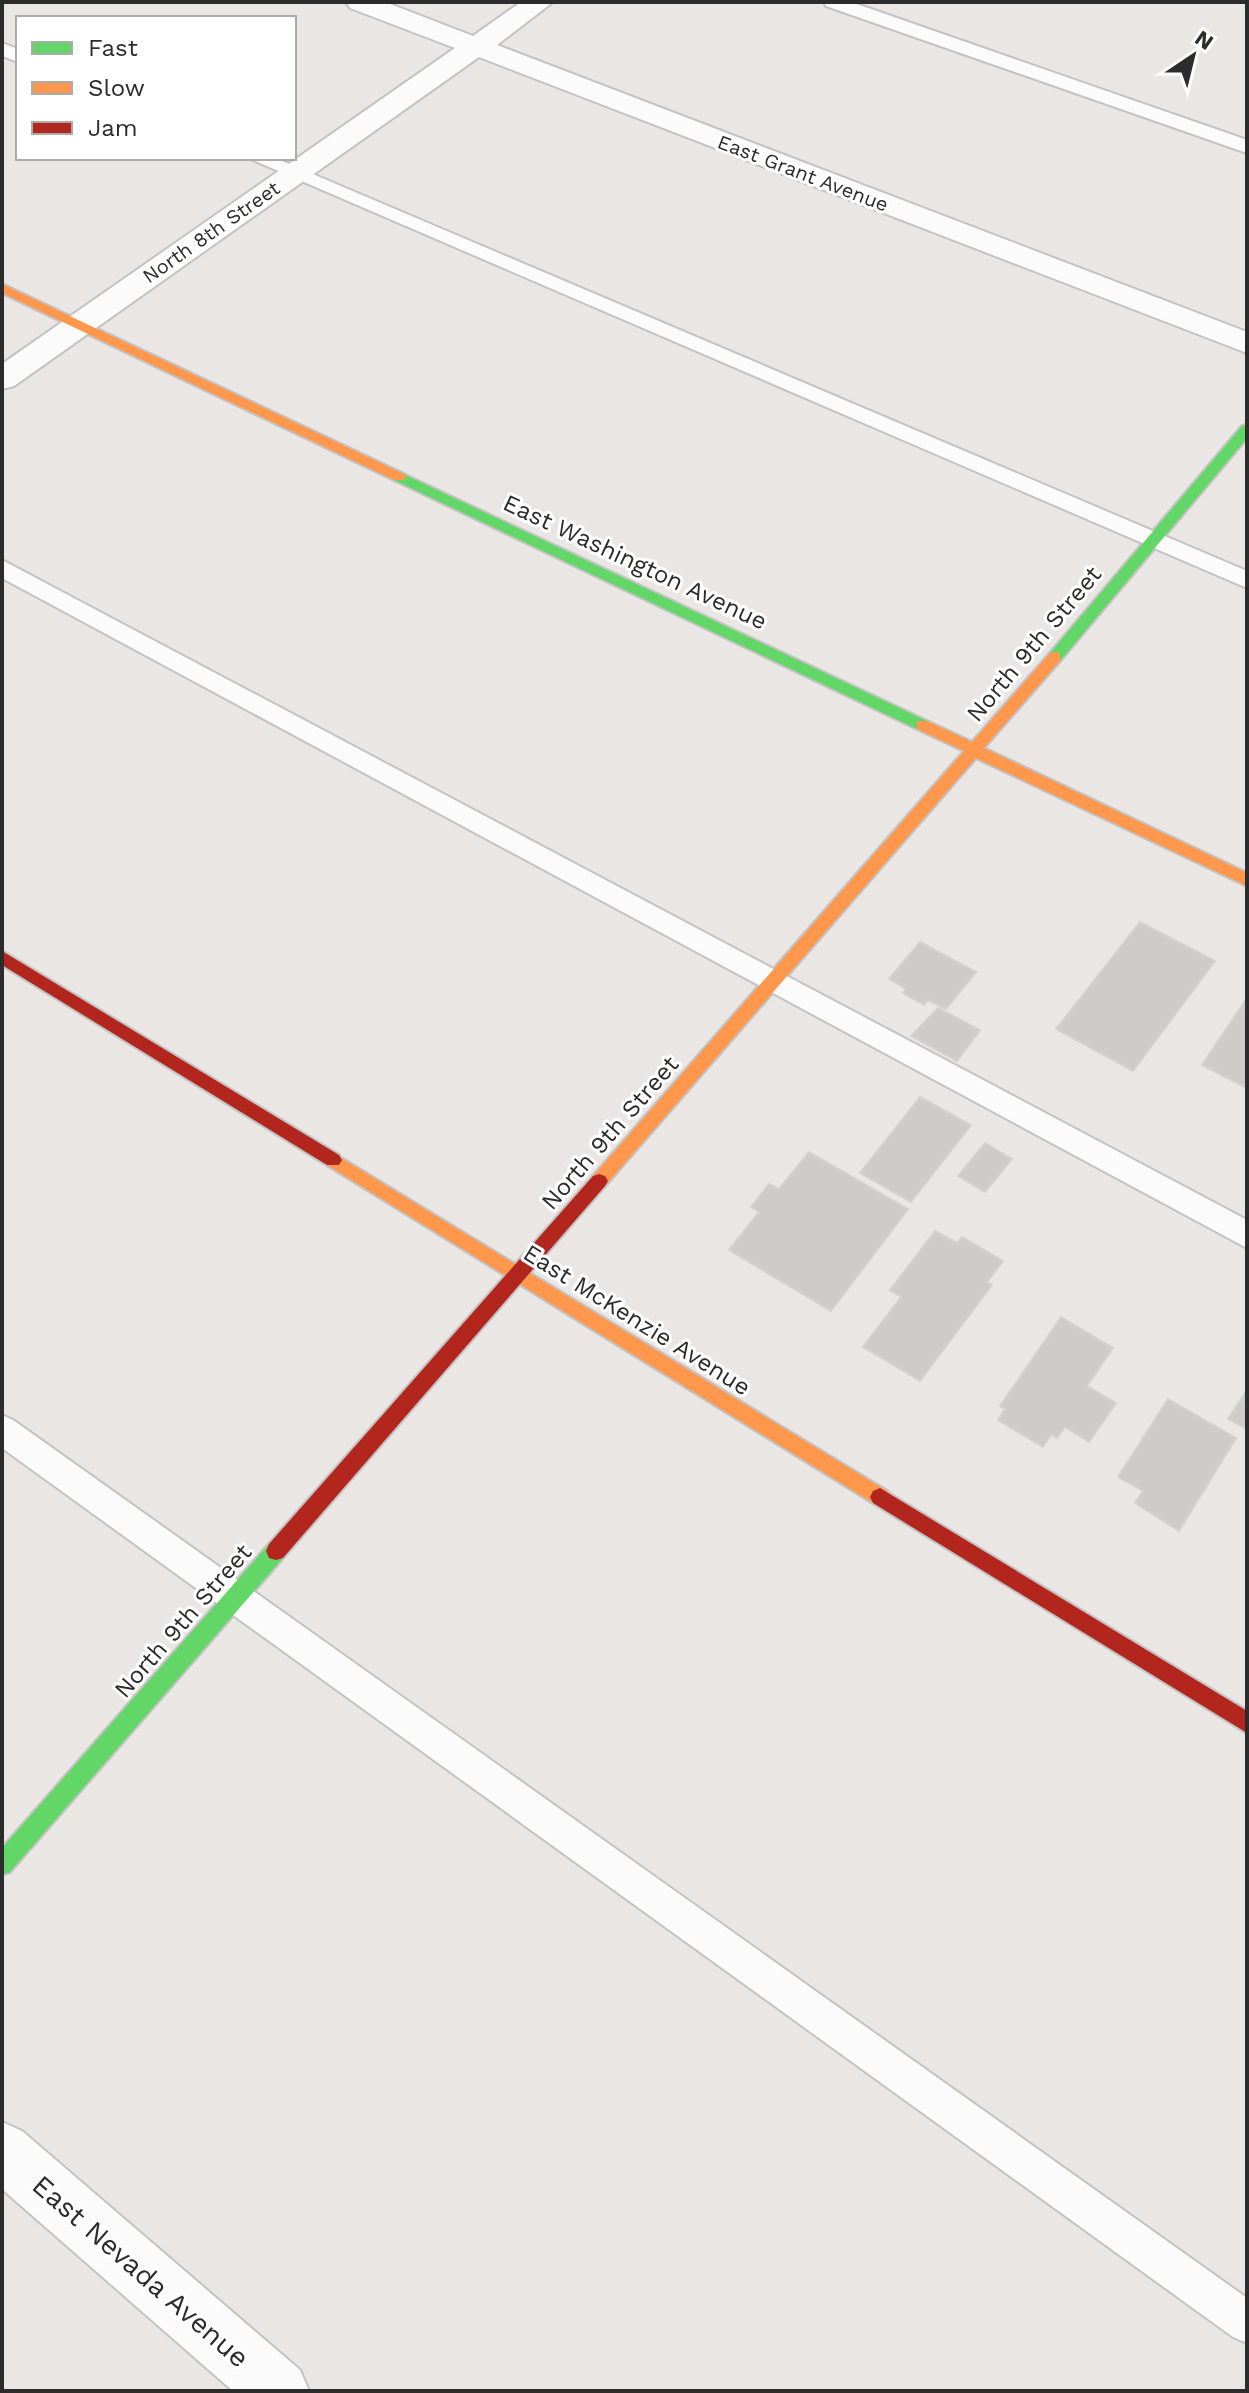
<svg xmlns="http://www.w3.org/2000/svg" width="1249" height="2393" font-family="'Work Sans',sans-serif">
	<rect width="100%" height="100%" fill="#e9e6e3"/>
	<path fill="#ceccc9" stroke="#d4d2cf" stroke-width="2" d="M1140,922L1215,961L1133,1071L1056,1029Z
		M920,942L976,972L946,1009L928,1000L924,1005L903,993L906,989L889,979Z
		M1247,998V1088L1202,1065Z
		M938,1008L980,1030L957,1061L911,1036Z
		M920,1097L971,1125L911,1202L860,1173Z
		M985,1143L1012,1159L985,1192L958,1176Z
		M809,1152L908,1209L831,1311L729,1250L759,1212L751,1207L769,1184L779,1189Z
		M935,1231L957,1243L962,1237L1003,1261L987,1282L992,1285L920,1381L863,1347L901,1297L890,1290Z
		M1061,1317L1113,1348L1087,1386L1116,1403L1089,1442L1065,1427L1057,1438L1051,1435L1043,1447L998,1420L1005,1409L1000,1406Z
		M1247,1390V1429L1228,1419Z
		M1168,1399L1236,1438L1179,1531L1135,1503L1143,1491L1118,1477Z"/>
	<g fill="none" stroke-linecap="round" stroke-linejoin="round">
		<defs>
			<path id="lane" d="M824,2H851L1247,140V153L826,6Z
				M2,43L18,49V62L2,56Z
				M248,158H275L1247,571V588Z
				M2,560L1247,1220V1248L2,578Z
				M2,1415L13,1420L1247,2298V2343L1233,2337L2,1448Z"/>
			<path id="street" d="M346,2H385L473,36L521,2H553L497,45L1247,332V353L479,57L14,386L2,389V364L455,48L350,8Z
				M2,2122L22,2131L300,2370L309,2391H233L2,2189Z"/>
			<path id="fast" d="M1247,425V438L1060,661H1050V653L1242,426Z
				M399,472L927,721L930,725L927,729H917L394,480V474Z
				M276,1542L283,1544L286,1551L283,1558L10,1872L2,1875V1848L269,1544Z"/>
			<path id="slow" d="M2,284L404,474L406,477L404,480H394L2,293Z
				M1055,652L1060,653V661L984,748L1247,873V886L976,758L605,1186H593L590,1181L593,1176L964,751L917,729V721H927L972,742L1050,653Z
				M333,1153L887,1491L890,1497L887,1503L880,1506L873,1503L327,1165L324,1160L327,1155Z"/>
			<path id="jam" d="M2,951L339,1155L342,1160L339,1165H327L2,965Z
				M599,1174L605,1176L608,1181L605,1186L283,1558L276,1560L269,1558L266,1551L269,1544L593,1176Z
				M880,1488L1247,1711V1733L873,1503L870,1497L873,1491Z"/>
		</defs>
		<use href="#lane" stroke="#c4c3c3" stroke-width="4"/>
		<use href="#street" stroke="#c4c3c3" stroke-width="4"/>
		<use href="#fast" stroke="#c4c3c3" stroke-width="4"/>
		<use href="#slow" stroke="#c4c3c3" stroke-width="4"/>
		<use href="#jam" stroke="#c4c3c3" stroke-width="4"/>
		<use href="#lane" fill="#fcfbfb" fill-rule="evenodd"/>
		<use href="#street" fill="#fcfbfb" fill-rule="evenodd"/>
		<use href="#fast" fill="#63d668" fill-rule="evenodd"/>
		<use href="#slow" fill="#ff974d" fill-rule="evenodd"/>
		<use href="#jam" fill="#b3261e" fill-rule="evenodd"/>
	</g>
	<g text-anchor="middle" stroke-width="6" stroke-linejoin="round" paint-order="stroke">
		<g font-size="20" fill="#2c2c2c" stroke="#fff">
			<text transform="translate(803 173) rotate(21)" y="7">East Grant Avenue</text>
			<text transform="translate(211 232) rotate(-35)" y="7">North 8th Street</text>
		</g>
		<g font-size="24" fill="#2c2c2c" stroke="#fff">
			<text transform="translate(635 562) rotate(25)" y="8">East Washington Avenue</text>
			<text transform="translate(1034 644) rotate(-50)" y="8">North 9th Street</text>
			<text transform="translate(610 1133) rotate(-49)" y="8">North 9th Street</text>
			<text transform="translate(637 1320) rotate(32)" y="8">East McKenzie Avenue</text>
			<text transform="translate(183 1621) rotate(-49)" y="8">North 9th Street</text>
		</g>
		<g font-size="28" fill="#2c2c2c" stroke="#fff">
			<text transform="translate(141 2271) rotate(41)" y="10">East Nevada Avenue</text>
		</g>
	</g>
	<rect width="1249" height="2393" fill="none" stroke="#2c2c2c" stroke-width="8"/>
	<rect x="16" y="16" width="280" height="144" fill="#ffffff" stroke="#ababab" stroke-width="2"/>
	<rect x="32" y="42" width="40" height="12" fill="#63d668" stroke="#ababab" stroke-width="2"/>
	<text x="88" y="56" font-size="24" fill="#2c2c2c">Fast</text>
	<rect x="32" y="82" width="40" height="12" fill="#ff974d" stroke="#ababab" stroke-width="2"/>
	<text x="88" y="96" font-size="24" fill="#2c2c2c">Slow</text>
	<rect x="32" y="122" width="40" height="12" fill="#b3261e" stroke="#ababab" stroke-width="2"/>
	<text x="88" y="136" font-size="24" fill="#2c2c2c">Jam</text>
	<g transform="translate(1193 56) rotate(35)" stroke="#ffffff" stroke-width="6" paint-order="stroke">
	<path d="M0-6L14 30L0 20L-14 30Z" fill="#2c2c2c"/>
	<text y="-12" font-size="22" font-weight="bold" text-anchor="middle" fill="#2c2c2c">N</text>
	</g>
</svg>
